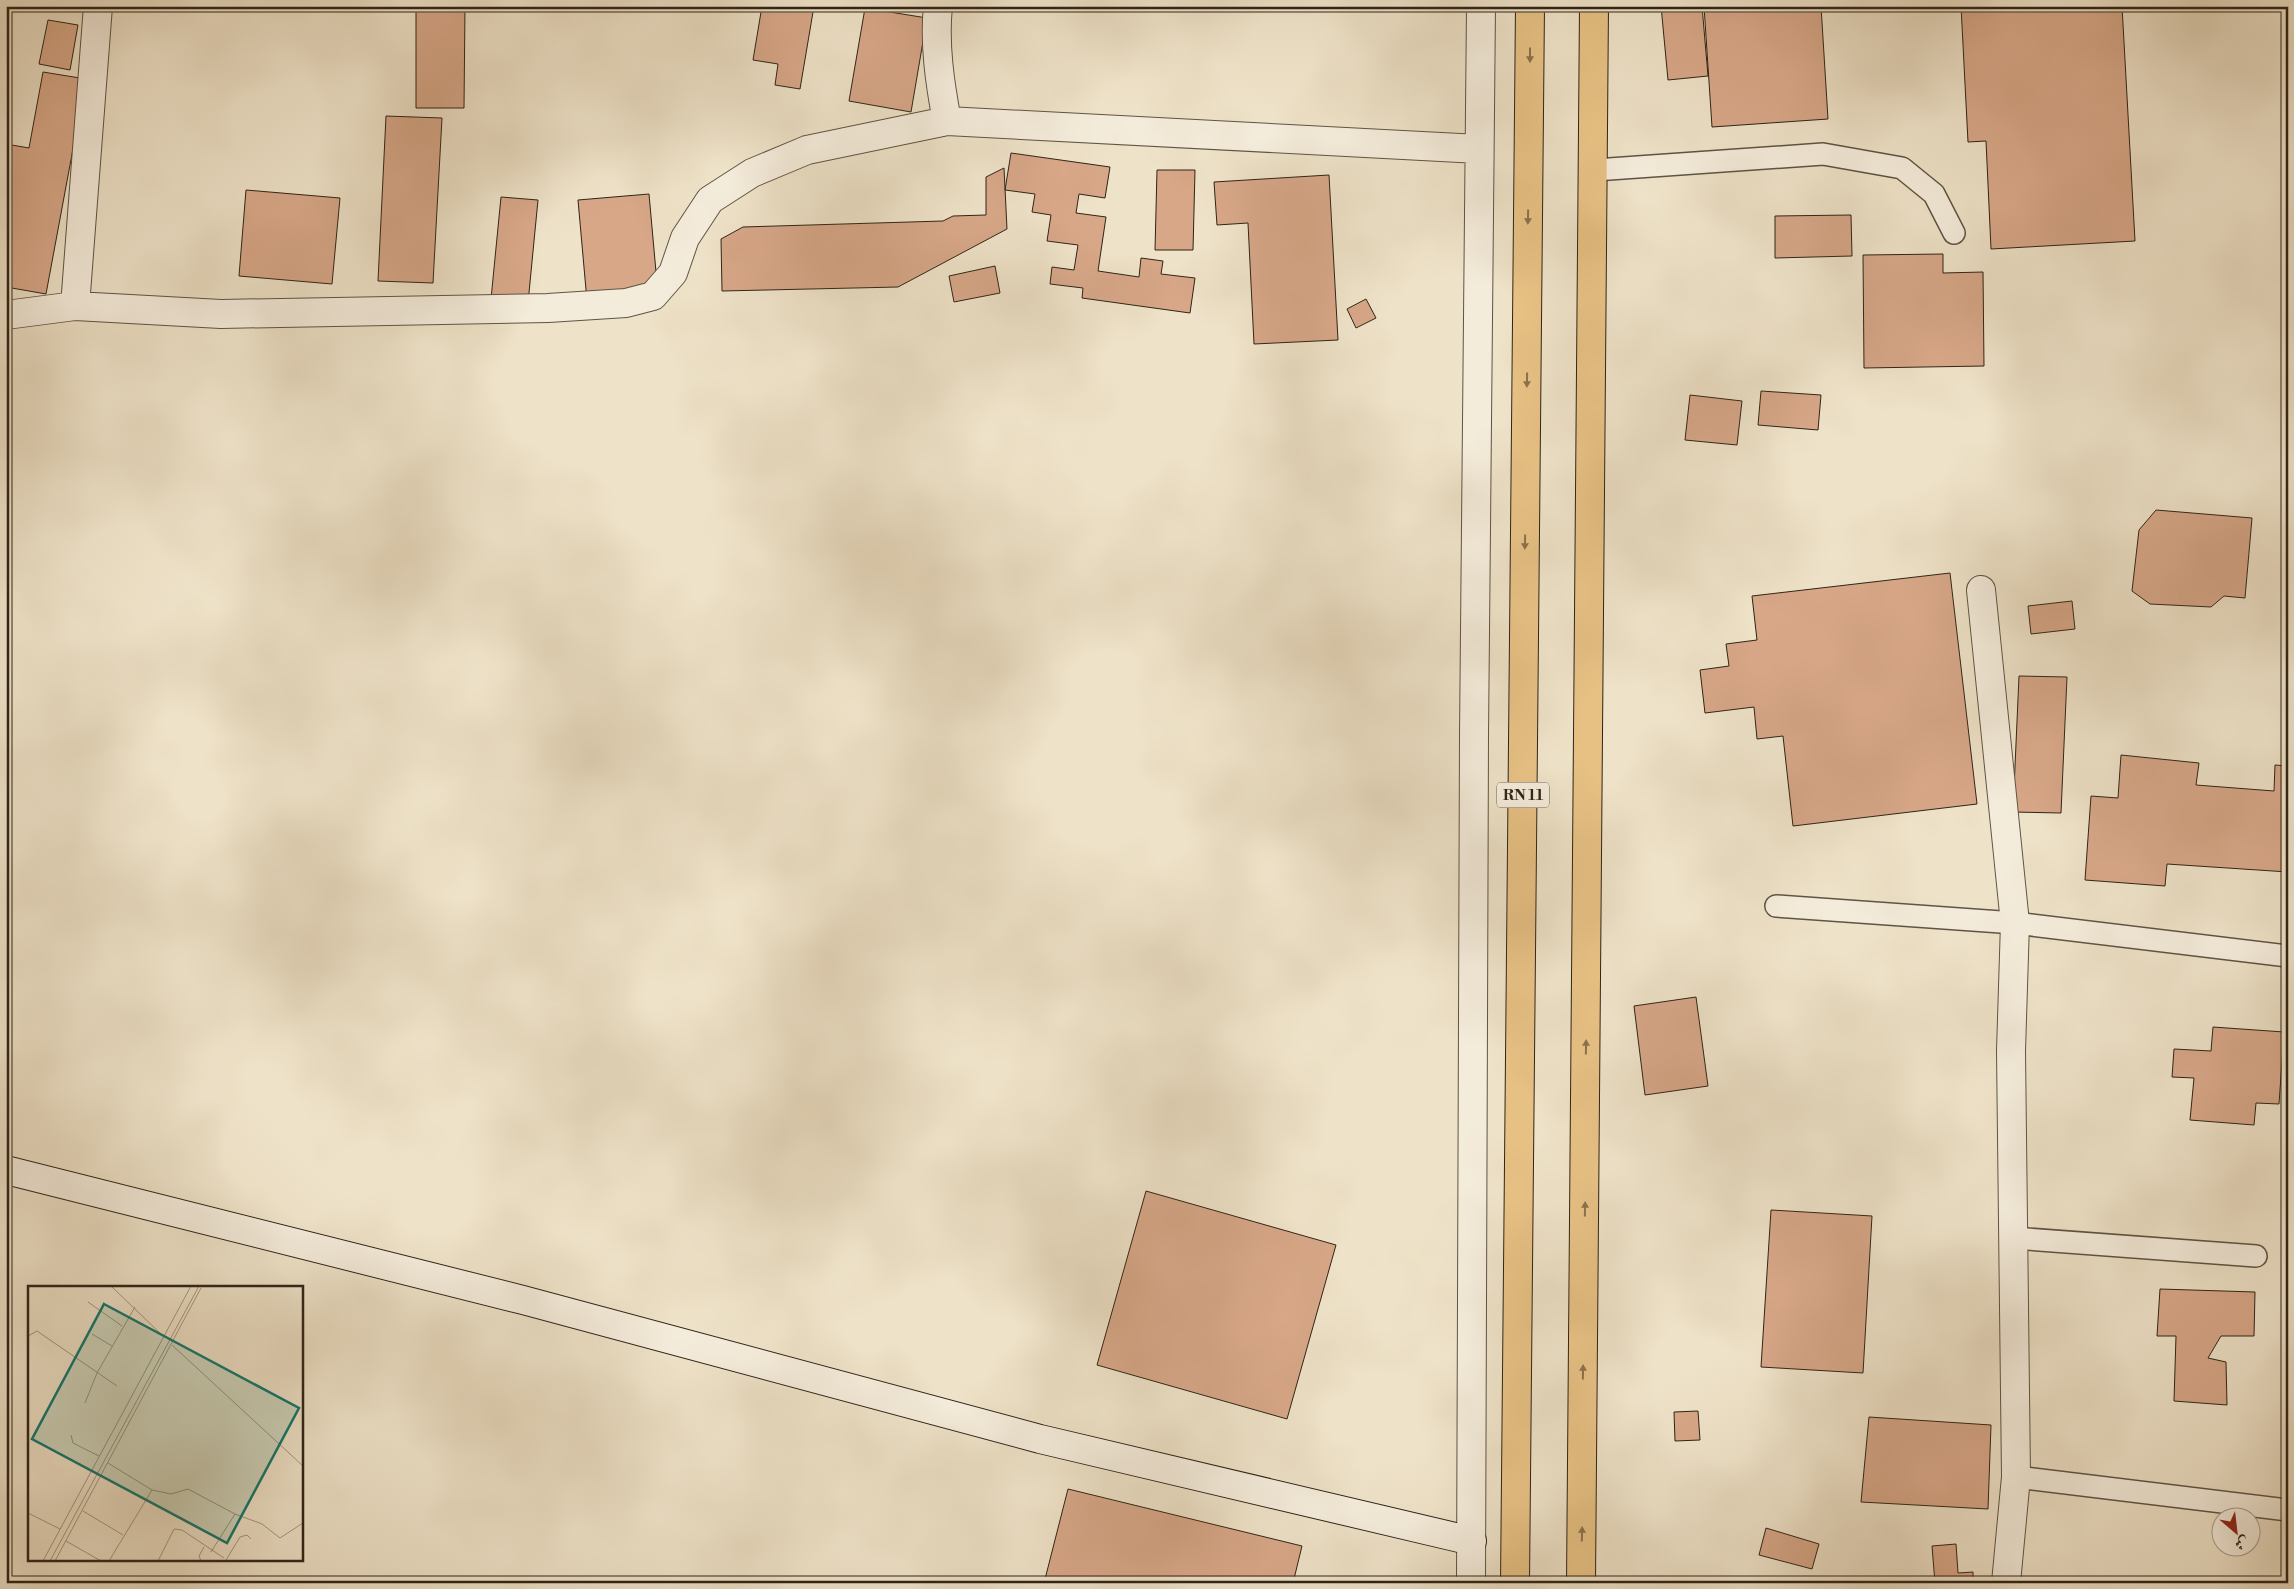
<svg xmlns="http://www.w3.org/2000/svg" width="2294" height="1589" font-family="'Libre Bodoni',Amiri,serif">
	<rect width="100%" height="100%" fill="#eee2c8"/>
	<filter id="stains"><feTurbulence type="fractalNoise" baseFrequency=".004" numOctaves="4"/><feColorMatrix values="0 0 0 0 .2 0 0 0 0 .09 0 0 0 0 .02 0 0 0 .5 -.17"/></filter>
	<radialGradient id="worn" r=".72"><stop offset=".6" stop-color="#630" stop-opacity="0"/><stop offset="1" stop-color="#630" stop-opacity=".3"/></radialGradient>
	<path fill="#d7a788" stroke="#2f2417" d="M416,6H465L464,108H416Z
		M762,6H814L800,89L775,85L778,64L753,60Z
		M1661,6H1702L1708,76L1668,80Z
		M1704,6H1821L1828,119L1712,127Z
		M1961,6H2122L2135,241L1991,249L1986,141L1968,142Z
		M865,8L927,18L911,112L849,101Z
		M48,20L78,25L70,70L39,64Z
		M43,72L86,79L46,294L6,287V144L29,148Z
		M386,116L442,118L433,283L378,281Z
		M1011,153L1110,167L1105,198L1079,194L1076,213L1106,217L1098,271L1139,277L1141,258L1163,261L1161,274L1195,278L1190,313L1082,298L1083,288L1050,284L1052,267L1074,270L1078,245L1047,241L1051,215L1032,212L1035,194L1005,190Z
		M1004,168L1007,229L898,287L722,291L721,239L743,227L943,221L953,216L986,215V177Z
		M1157,170H1195L1193,250H1155Z
		M1329,175L1338,340L1254,344L1248,223L1217,225L1214,182Z
		M246,190L340,198L332,284L239,276Z
		M649,194L658,294L587,301L578,200Z
		M501,197L538,200L528,303L491,299Z
		M1851,215L1852,256L1775,258V216Z
		M1943,254V273L1983,272L1984,366L1864,368L1863,255Z
		M995,266L1000,293L954,302L949,276Z
		M1366,299L1376,318L1356,328L1347,309Z
		M1761,391L1821,395L1818,430L1758,425Z
		M1690,395L1742,401L1737,445L1685,440Z
		M2156,510L2252,518L2245,598L2224,596L2211,607L2150,604L2132,591L2139,530Z
		M1950,573L1977,804L1793,826L1783,736L1757,739L1754,707L1705,713L1700,670L1729,666L1726,644L1757,640L1752,596Z
		M2072,601L2075,629L2031,634L2028,606Z
		M2019,676L2067,677L2061,813L2013,812Z
		M2121,755L2199,763L2196,785L2274,791L2275,765L2288,766V872L2167,864L2165,886L2085,880L2091,796L2118,798Z
		M1696,997L1708,1086L1645,1095L1634,1006Z
		M2213,1027L2284,1032L2279,1104L2256,1103L2254,1125L2190,1120L2194,1078L2172,1077L2174,1049L2211,1051Z
		M1146,1191L1336,1245L1287,1419L1097,1365Z
		M1771,1210L1872,1216L1863,1373L1761,1367Z
		M2160,1289L2255,1292L2254,1336H2221L2208,1358L2226,1362L2227,1405L2174,1401L2176,1336H2157Z
		M1698,1411L1700,1440L1675,1441L1674,1412Z
		M1869,1417L1991,1425L1988,1509L1861,1502Z
		M1068,1489L1302,1546L1293,1583H1044Z
		M1766,1528L1819,1544L1812,1569L1759,1555Z
		M1956,1544L1958,1573L1973,1572V1583H1935L1932,1546Z"/>
	<g fill="none" stroke-linecap="round" stroke-linejoin="round">
		<defs>
			<path id="lane" d="M1595,170L1823,154L1902,168L1934,194L1954,233
				M1776,906L2015,923L2288,956
				M2013,1238L2256,1256
				M2016,1477L2288,1510"/>
			<path id="street" d="M938,6C934,44 940,84 947,121L1479,149
				M75,306L221,314L548,308L626,303L653,296L673,273L685,238L710,200L752,173L807,150L947,121
				M6,315L75,306L98,6
				M1981,590L2015,923L2011,1051L2016,1477L2006,1583
				M1471,1583L1474,735L1481,6"/>
			<path id="secondary" d="M6,1170L523,1300L1040,1439L1472,1541"/>
			<path id="highway" d="M1515,1583L1530,6
				M1581,1583L1594,6"/>
		</defs>
		<use href="#lane" stroke="#5f5443" stroke-width="24"/>
		<use href="#street" stroke="#5f5443" stroke-width="30"/>
		<use href="#secondary" stroke="#2f2417" stroke-width="30"/>
		<use href="#highway" stroke="#2f2417" stroke-width="30"/>
		<use href="#lane" stroke="#f4ecdb" stroke-width="21"/>
		<use href="#street" stroke="#f4ecdb" stroke-width="28"/>
		<use href="#secondary" stroke="#f4ecdb" stroke-width="28"/>
		<use href="#highway" stroke="#e7c184" stroke-width="28"/>
	</g>
	<defs><path id="oneway-solid" d="M-6-.8H1V-3.2L6.5 0L1 3.2V.8H-6Z" transform="scale(1.25)"/></defs>
	<g fill="#8b724e">
		<use href="#oneway-solid" transform="translate(1530 55) rotate(90)"/>
		<use href="#oneway-solid" transform="translate(1528 217) rotate(91)"/>
		<use href="#oneway-solid" transform="translate(1527 380) rotate(91)"/>
		<use href="#oneway-solid" transform="translate(1525 542) rotate(91)"/>
		<use href="#oneway-solid" transform="translate(1586 1047) rotate(-89)"/>
		<use href="#oneway-solid" transform="translate(1585 1209) rotate(-89)"/>
		<use href="#oneway-solid" transform="translate(1583 1372) rotate(-89)"/>
		<use href="#oneway-solid" transform="translate(1582 1534) rotate(-89)"/>
	</g>
	<g text-anchor="middle" stroke-width="4" stroke-linejoin="round" paint-order="stroke">
		<rect fill="#f4ecdb" stroke="#6a6052" stroke-width="1" x="1497" y="782.5" width="52" height="25" rx="4"/>
		<g font-size="15" font-weight="bold" fill="#2f2417">
			<text x="1523" y="800">RN 11</text>
		</g>
	</g>
	<g transform="translate(28 1286)">
		<rect width="275" height="275" fill="#eee2c8"/>
		<path fill="none" stroke="#a29681" stroke-width="1" d="M83,0L136,51M60,16L94,40M64,48L84,60M0,50L9,45L89,100M144,59L275,180M57,117L69,87L107,21M43,149L45,157L71,170M80,177L124,204L81,275M124,204L143,208L160,203L207,228M55,225L95,249M0,227L32,243M38,255L73,275M183,266L207,228L234,238L252,252L275,237M198,274L212,251L219,249L223,253M15,275L163,0M22,275L171,0M27,275L173,2M130,275L146,243L154,244L196,272M173,275L171,270L176,261"/>
		<path fill="#0f766e" fill-opacity="0.15" stroke="#0f766e" stroke-width="2.5" d="M76,18L271,122L199,257L4,153Z"/>
		<rect width="275" height="275" fill="none" stroke="#2f2417" stroke-width="2.5"/>
	</g>
	<rect width="2294" height="1589" fill="none" stroke="#eee2c8" stroke-width="25"/>
	<rect x="8" y="8" width="2279" height="1574" fill="none" stroke="#2f2417" stroke-width="2.5"/>
	<rect x="12" y="12" width="2269" height="1564" fill="none" stroke="#2f2417"/>
	<g transform="translate(2236 1532) rotate(152)"><circle r="24" fill="#f4ecdb" stroke="#a59c8d"/>
	<path d="M0-4L9 19L0 12L-9 19Z" fill="#8f2418"/>
	<text y="-8" font-size="14" font-weight="bold" text-anchor="middle" fill="#2f2417">ش</text>
	</g>
	<rect width="100%" height="100%" filter="url(#stains)"/>
	<rect width="100%" height="100%" fill="url(#worn)"/>
</svg>
